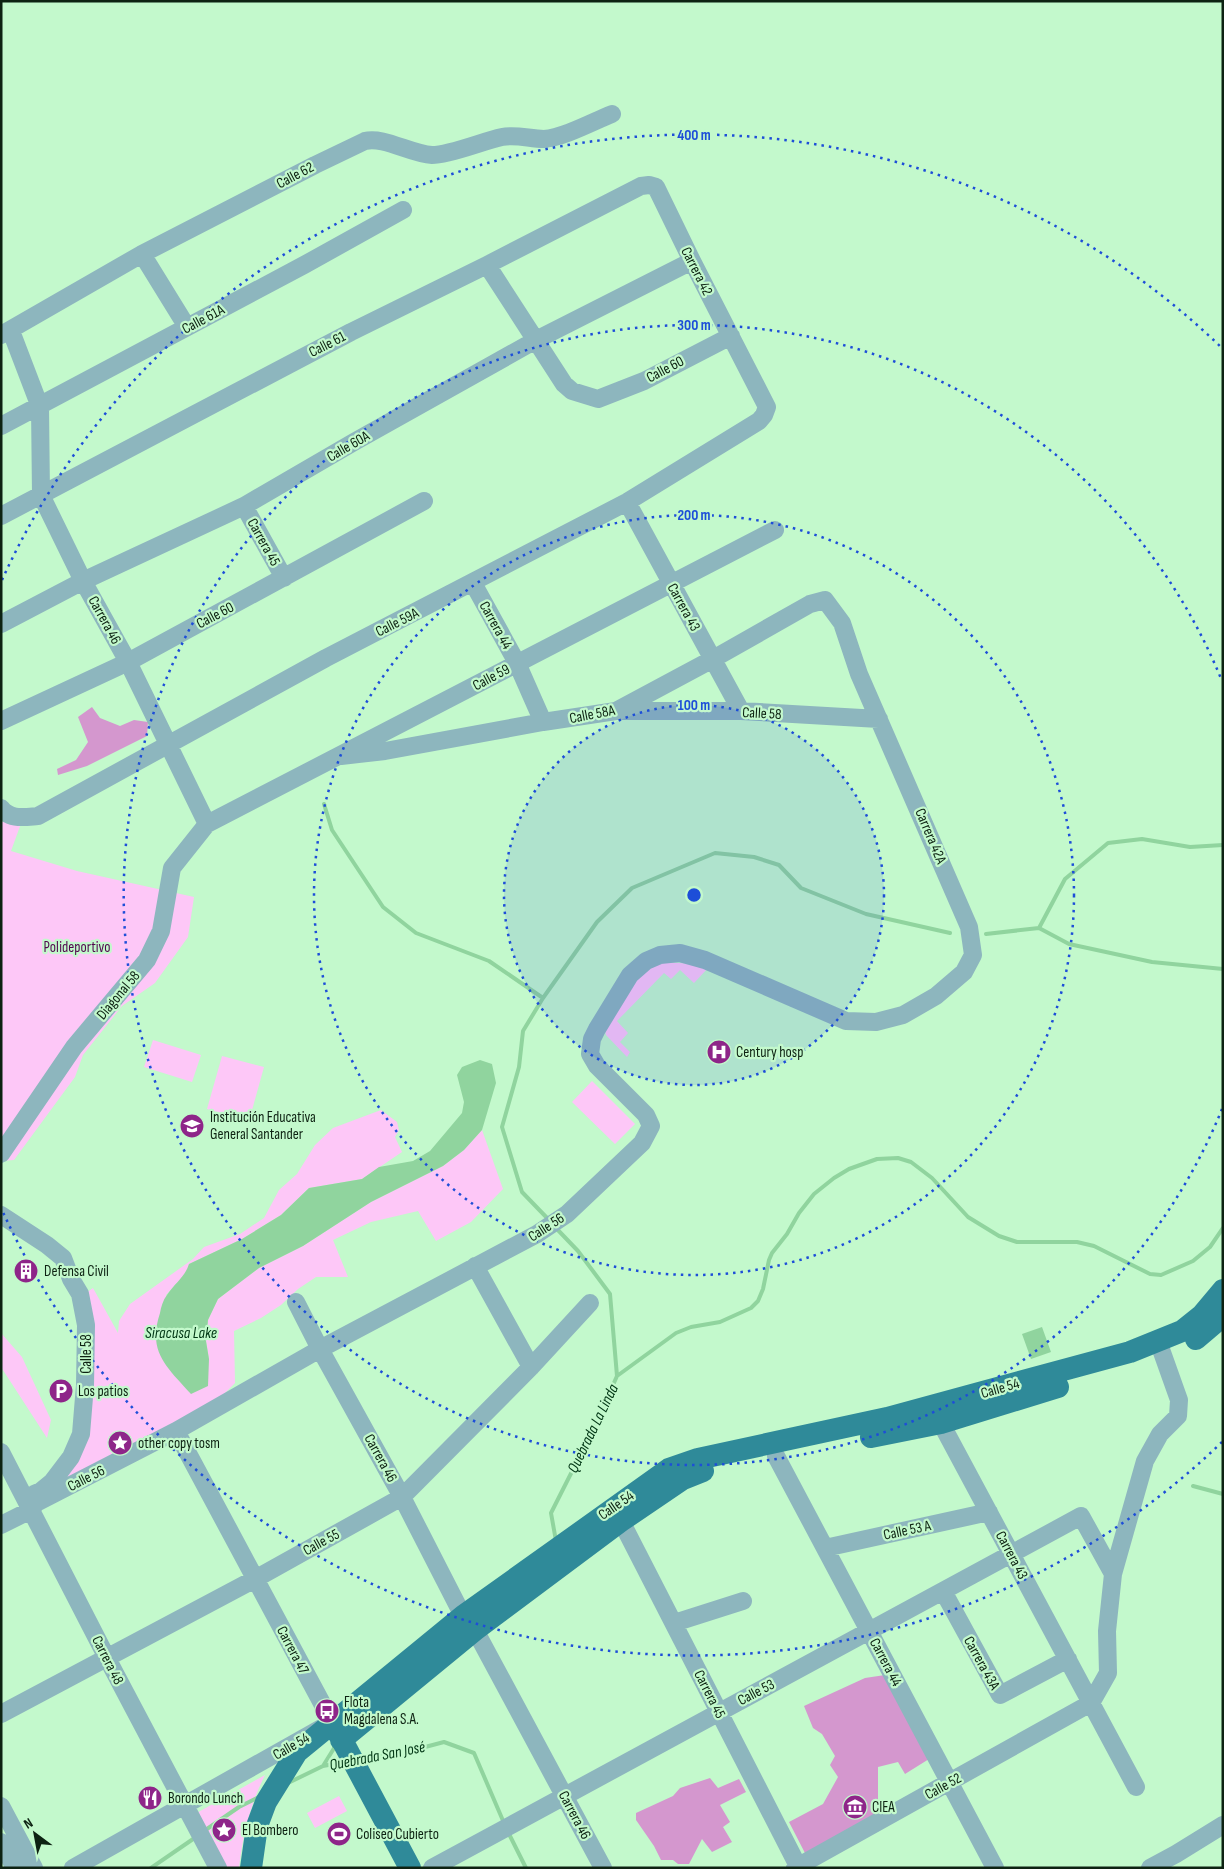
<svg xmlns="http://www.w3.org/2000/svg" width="1224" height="1869" font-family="'Sofia Sans Condensed',sans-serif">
	<rect width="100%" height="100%" fill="#c3f9cc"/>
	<path fill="#fdc7f7" d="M23,818L11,851L77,871L194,897L188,937L155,983L122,1006L83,1055L75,1077L14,1160L1,1161V822Z
		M659,962L698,964L709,967L694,983L680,970L671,979L664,973L617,1021L628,1033L620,1042L630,1052L627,1057L606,1035L603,1023L635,979Z
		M153,1040L201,1055L192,1082L144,1067Z
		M222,1056L264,1067L249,1121L207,1109Z
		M592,1081L635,1124L615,1144L572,1102Z
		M381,1110L397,1122L399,1130L395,1137L402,1152L362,1179L309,1188L281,1215L242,1239L189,1264L186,1273L166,1295L209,1359L206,1341L208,1320L218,1299L259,1268L303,1246L371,1202L443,1166L464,1150L482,1130L503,1189L471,1222L436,1241L418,1211L371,1222L333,1240L348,1277H316L298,1289L281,1305L261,1318L234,1331L235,1383L221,1397L37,1500L80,1436V1297L93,1288L118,1333L119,1321L130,1304L193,1259L204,1247L240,1234L264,1218L279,1190L297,1174L315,1145L333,1128Z
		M1,1333L22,1357L51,1420L47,1438L1,1367Z
		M265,1775C250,1805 243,1834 239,1868H224L193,1815Z
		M339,1796L347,1811L315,1828L307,1813Z"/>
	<path fill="#d497ce" d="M92,707L100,718L120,726L134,720L148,722L147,736L87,766L58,775L57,769L76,760L88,742L78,717Z
		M885,1675L929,1759L905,1774L898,1762L878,1767V1820L806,1855L789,1822L823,1804L838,1777L830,1765L835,1756L822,1734L813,1728L804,1706L865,1678Z
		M710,1778L718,1788L739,1779L746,1792L720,1805L730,1822L723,1827L732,1842L712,1852L702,1839L689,1864H678L673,1860H661L654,1846L636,1820V1813L673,1796L680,1788Z"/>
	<path fill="#90d49e" d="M480,1060L492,1064L496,1083L482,1130L464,1150L443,1166L371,1202L303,1246L259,1268L218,1299L208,1320L206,1341L209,1359L208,1386L191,1394C167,1367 147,1352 160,1313C161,1307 163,1300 167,1295C175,1283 185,1277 189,1264L242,1239L281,1215L309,1188L362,1179L379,1167L413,1161L430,1151L462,1113L464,1102L457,1075L462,1067Z
		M1042,1327L1051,1352L1031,1359L1022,1334Z"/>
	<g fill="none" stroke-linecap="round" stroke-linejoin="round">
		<path stroke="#90d49e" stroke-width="4" d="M324,804L332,830L383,907L416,933L489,961L543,998
			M1039,928L1069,944L1152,962L1223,969
			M986,934L1039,928L1065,879L1108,843L1142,839L1190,847L1223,845
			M549,1220L522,1192L502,1127L519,1067L523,1031L543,998L597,922L632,888L715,853L754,857L779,865L801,888L866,914L950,933
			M555,1227L578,1251L610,1294L617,1376
			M1193,1486L1223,1494
			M556,1541L551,1513L594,1428L617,1376L676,1333L691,1327L720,1322L751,1308L758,1301L763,1289L769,1260L772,1253L787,1234L799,1213L814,1194L834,1178L849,1169L877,1159L898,1158L911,1162L932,1178L968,1217L999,1236L1017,1242H1077L1094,1246L1150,1274L1161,1275L1193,1261L1210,1247L1223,1228
			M361,1759L410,1751L444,1742L474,1753L504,1823
			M323,1766L336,1745
			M288,1783L323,1766L344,1762
			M204,1831L239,1807L259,1797
			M508,1832L526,1868
			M151,1868L196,1837"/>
		<path stroke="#8db6be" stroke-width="18" d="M142,254L187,327
			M487,265L564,384L572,391L598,399L644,381L731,336
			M11,331L40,407L41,495L83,581L128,662L207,824
			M1,335L142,254L315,165L365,141C383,136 411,154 432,155C450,155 483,141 502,137C516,134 530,139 544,139C565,137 592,122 612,114
			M1,426L304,265L403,210
			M627,502L741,711
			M244,506L284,578
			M1,516L351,332L487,265L641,186L649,185L656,187L692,261L767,407L764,415L759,421L627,502L326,658L38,816C24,817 10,820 1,808
			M473,583L517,663L543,722
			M1,624L83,581L244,506L354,442L536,340L692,261
			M617,711H741L879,719
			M1,721L128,662L424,501
			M1,1154L74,1047L147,960L161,931L172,868L207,824L775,530
			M1,1215L47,1245L63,1258L71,1279L80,1294L86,1325L85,1385L81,1434L71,1457L52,1482L41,1491L34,1494
			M475,1266L531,1367
			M296,1302L320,1349L402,1497L463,1616
			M935,1412L1136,1787
			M1,1452L107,1658L218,1868
			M776,1456L995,1868
			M621,1521L799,1868
			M1,1525L31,1510L36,1503L176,1431L320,1349L537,1234L567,1214L642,1143L651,1126L646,1115L597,1066L590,1054L592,1039L597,1029L630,975L646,961L660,955L680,953L705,960L846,1021L876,1022L903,1015L936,996L964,972L973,955L969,927L859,674L842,623L825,600L810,604L713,659L616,711L543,722L385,751L341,756
			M825,1548L989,1512
			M943,1591L1000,1695L1068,1659
			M674,1623L743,1601
			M475,1630L603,1868
			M1,1714L255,1579L402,1497L531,1367L590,1303
			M1,1806L34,1868
			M1,1842L15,1868
			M73,1868L332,1722L176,1431
			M432,1868L1081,1516L1113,1574
			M795,1868L1091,1703L1108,1673L1107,1631L1113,1574L1145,1461L1160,1434L1178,1416L1179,1400L1158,1341
			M1150,1868L1176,1854L1223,1825"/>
		<path stroke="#2f8a99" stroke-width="22" d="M1196,1339L1223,1316
			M871,1437L941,1423L1058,1387
			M335,1727L410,1868
			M341,1740L475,1630L621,1521L683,1479L703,1471
			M251,1868L257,1826L266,1802L297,1752L463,1616L669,1469L698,1459L887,1418L1130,1352L1182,1331L1202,1315L1223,1290"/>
	</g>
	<circle cx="694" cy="895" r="190" fill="#1d4ed8" fill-opacity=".12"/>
	<g fill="none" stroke="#1d4ed8" stroke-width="2.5" stroke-dasharray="2.5 5">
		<circle cx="694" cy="895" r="190"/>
		<circle cx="694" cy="895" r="380"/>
		<path d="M1222 1109A570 570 0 1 1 1222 681"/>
		<path d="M1222 1442A760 760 0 0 1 2 1210M2 580A760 760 0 0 1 1222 348"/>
	</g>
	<defs>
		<symbol id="hospital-disc" viewBox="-11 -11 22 22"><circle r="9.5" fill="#8e2589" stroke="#c3f9cc"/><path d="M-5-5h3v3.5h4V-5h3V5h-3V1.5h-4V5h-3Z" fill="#fff"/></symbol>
		<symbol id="school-disc" viewBox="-11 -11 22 22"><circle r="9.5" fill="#8e2589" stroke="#c3f9cc"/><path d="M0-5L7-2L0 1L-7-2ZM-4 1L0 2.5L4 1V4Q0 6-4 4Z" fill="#fff"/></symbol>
		<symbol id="building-disc" viewBox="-11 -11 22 22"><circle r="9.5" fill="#8e2589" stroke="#c3f9cc"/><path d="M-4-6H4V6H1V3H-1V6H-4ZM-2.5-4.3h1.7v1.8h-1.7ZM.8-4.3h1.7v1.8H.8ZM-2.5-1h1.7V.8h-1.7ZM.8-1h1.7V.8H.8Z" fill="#fff"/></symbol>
		<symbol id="parking-disc" viewBox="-11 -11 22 22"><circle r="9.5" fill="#8e2589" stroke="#c3f9cc"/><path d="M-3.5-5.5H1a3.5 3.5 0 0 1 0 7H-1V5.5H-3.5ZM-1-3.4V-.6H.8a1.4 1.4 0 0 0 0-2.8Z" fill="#fff"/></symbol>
		<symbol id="sight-disc" viewBox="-11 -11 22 22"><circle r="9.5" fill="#8e2589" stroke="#c3f9cc"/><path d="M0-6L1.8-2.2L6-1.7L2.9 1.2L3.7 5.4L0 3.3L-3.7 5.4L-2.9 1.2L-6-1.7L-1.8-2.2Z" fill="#fff"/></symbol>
		<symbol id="bus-disc" viewBox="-11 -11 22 22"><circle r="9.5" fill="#8e2589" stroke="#c3f9cc"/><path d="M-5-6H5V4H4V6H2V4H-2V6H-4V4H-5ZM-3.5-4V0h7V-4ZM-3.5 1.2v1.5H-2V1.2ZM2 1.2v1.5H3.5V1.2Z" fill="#fff"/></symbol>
		<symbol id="restaurant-disc" viewBox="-11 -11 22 22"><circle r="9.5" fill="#8e2589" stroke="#c3f9cc"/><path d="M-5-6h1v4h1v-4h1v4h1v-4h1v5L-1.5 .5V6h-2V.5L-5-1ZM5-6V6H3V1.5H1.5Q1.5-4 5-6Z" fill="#fff"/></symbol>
		<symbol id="museum-disc" viewBox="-11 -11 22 22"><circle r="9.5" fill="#8e2589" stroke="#c3f9cc"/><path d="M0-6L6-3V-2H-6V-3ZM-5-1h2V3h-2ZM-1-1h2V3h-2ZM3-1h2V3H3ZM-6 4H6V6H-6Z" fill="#fff"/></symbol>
		<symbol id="stadium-disc" viewBox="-11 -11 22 22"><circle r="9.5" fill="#8e2589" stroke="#c3f9cc"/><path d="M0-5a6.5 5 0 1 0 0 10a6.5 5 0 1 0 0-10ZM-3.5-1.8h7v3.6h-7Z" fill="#fff"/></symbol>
	</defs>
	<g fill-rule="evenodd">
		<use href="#hospital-disc" x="705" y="1038" width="28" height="28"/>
		<use href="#school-disc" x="178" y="1112" width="28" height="28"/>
		<use href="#building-disc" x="12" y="1257" width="28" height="28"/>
		<use href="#parking-disc" x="47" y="1377" width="28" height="28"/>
		<use href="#sight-disc" x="106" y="1429" width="28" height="28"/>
		<use href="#bus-disc" x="313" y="1697" width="28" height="28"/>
		<use href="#restaurant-disc" x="136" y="1784" width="28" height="28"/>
		<use href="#museum-disc" x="841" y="1793" width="28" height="28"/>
		<use href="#sight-disc" x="210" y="1816" width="28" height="28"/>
		<use href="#stadium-disc" x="325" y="1820" width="28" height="28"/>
	</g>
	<g text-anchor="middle" stroke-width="4.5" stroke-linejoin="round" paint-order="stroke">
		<g font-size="15" fill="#0d2212" stroke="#c3f9cc">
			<text transform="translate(295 175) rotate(-28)" y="5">Calle 62</text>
			<text transform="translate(697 271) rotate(63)" y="5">Carrera 42</text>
			<text transform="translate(203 319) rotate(-28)" y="5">Calle 61A</text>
			<text transform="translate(327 344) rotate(-27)" y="5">Calle 61</text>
			<text transform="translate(665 369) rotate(-28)" y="5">Calle 60</text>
			<text transform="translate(348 446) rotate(-30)" y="5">Calle 60A</text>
			<text transform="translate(264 542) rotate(61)" y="5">Carrera 45</text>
			<text transform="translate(684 607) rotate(61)" y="5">Carrera 43</text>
			<text transform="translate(215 615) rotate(-28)" y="5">Calle 60</text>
			<text transform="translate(105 620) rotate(61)" y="5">Carrera 46</text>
			<text transform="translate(397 622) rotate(-27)" y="5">Calle 59A</text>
			<text transform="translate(496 625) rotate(61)" y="5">Carrera 44</text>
			<text transform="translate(491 677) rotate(-28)" y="5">Calle 59</text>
			<text transform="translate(762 713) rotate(3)" y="5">Calle 58</text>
			<text transform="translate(592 714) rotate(-11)" y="5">Calle 58A</text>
			<text transform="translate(931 836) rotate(67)" y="5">Carrera 42A</text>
			<text transform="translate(118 995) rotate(-50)" y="5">Diagonal 58</text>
			<text transform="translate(546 1227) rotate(-33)" y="5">Calle 56</text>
			<text transform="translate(86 1354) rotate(-90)" y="5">Calle 58</text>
			<text transform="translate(1000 1388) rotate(-16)" y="5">Calle 54</text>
			<text transform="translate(381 1458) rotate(61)" y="5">Carrera 46</text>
			<text transform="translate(86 1478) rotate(-27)" y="5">Calle 56</text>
			<text transform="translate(616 1505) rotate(-35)" y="5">Calle 54</text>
			<text transform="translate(907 1530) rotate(-12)" y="5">Calle 53 A</text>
			<text transform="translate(321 1542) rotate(-29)" y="5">Calle 55</text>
			<text transform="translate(1012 1555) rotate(62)" y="5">Carrera 43</text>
			<text transform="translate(293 1650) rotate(62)" y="5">Carrera 47</text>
			<text transform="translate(108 1660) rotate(63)" y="5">Carrera 48</text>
			<text transform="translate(886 1662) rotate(62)" y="5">Carrera 44</text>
			<text transform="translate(982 1663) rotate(61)" y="5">Carrera 43A</text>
			<text transform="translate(756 1692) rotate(-28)" y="5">Calle 53</text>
			<text transform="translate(710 1694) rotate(63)" y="5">Carrera 45</text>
			<text transform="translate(291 1746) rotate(-30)" y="5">Calle 54</text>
			<text transform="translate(943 1786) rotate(-29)" y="5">Calle 52</text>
			<text transform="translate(575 1815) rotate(62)" y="5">Carrera 46</text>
		</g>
		<g font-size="15" fill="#51074e" stroke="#c3f9cc">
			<text x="77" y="952">Polideportivo</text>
		</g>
		<g font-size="15" fill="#0d2212" stroke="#c3f9cc" text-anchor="start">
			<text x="736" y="1057">Century hosp</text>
			<text x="210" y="1122">Institución Educativa<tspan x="210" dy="17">General Santander</tspan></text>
			<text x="44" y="1276">Defensa Civil</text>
			<text x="78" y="1396">Los patios</text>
			<text x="138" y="1448">other copy tosm</text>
			<text x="344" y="1707">Flota<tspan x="344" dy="17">Magdalena S.A.</tspan></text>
			<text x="168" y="1803">Borondo Lunch</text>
			<text x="872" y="1812">CIEA</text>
			<text x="242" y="1835">El Bombero</text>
			<text x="356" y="1839">Coliseo Cubierto</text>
		</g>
		<g font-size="16" font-style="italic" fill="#013614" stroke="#c3f9cc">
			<text x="181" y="1338">Siracusa Lake</text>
			<text transform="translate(592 1428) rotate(-64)" y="6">Quebrada La Linda</text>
			<text transform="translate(377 1755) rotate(-11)" y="6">Quebrada San José</text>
		</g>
	</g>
	<circle cx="694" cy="895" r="8" fill="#1d4ed8" stroke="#c3f9cc" stroke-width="2.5"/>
	<g font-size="15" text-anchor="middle" font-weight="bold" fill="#1d4ed8" stroke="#c3f9cc" stroke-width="4.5" stroke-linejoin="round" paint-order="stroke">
		<text x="694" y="140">400 m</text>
		<text x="694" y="330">300 m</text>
		<text x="694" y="520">200 m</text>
		<text x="694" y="710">100 m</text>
	</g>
	<rect width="1224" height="1869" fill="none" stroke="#0d2212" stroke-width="5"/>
	<g transform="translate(35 1834) rotate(328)" stroke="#c3f9cc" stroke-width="4" paint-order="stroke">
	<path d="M0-4L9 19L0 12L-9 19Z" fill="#0d2212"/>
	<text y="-8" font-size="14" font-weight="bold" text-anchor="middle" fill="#0d2212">N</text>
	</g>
</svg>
